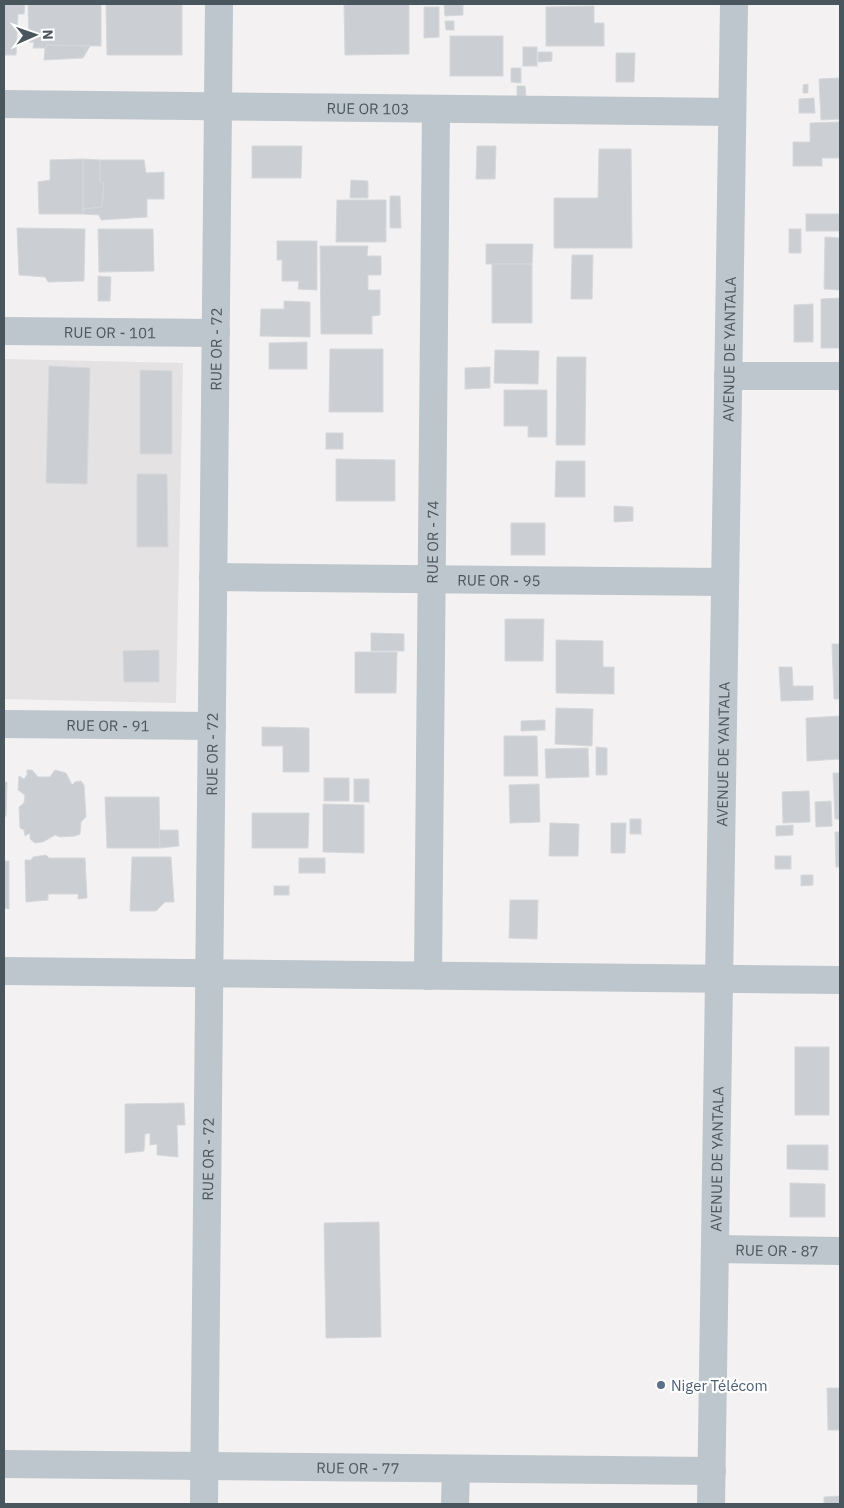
<svg xmlns="http://www.w3.org/2000/svg" width="844" height="1508" font-family="'IBM Plex Sans',sans-serif">
	<style>
		.education { fill: #e4e2e2 }
		.building { fill: #cbced3; stroke: #d5d8db }
		.lines { fill: none; stroke-linecap: round; stroke-linejoin: round }
		.minor { stroke: #bdc6cc; stroke-width: 28 }
		.service-dot { fill: #5c6f8a; stroke: #fff; stroke-width: 2 }
		.labels { text-anchor: middle; dominant-baseline: central; stroke-width: 4.5; stroke-linejoin: round; paint-order: stroke }
		.street-label { font-size: 15px; fill: #4a565d; stroke: #fff }
		.service-label { font-size: 15px; fill: #4e5e75; stroke: #fff; text-anchor: start }
	</style>
	<rect width="100%" height="100%" fill="#f3f1f1"/>
	<polygon class="education" points="4,359 183,363 176,703 4,699"/>
	<g class="building">
		<polygon points="4,4 25,4 24,14 18,14 16,55 4,55"/>
		<polygon points="28,4 101,4 101,46 47,45 45,48 33,48 34,42 29,42"/>
		<polygon points="106,4 182,4 182,55 107,55"/>
		<polygon points="344,4 409,4 409,54 345,55"/>
		<polygon points="444,4 463,4 463,15 445,16"/>
		<polygon points="594,6 594,23 604,23 604,46 546,46 546,7"/>
		<polygon points="424,7 439,7 439,37 424,38"/>
		<polygon points="445,21 454,21 454,30 446,30"/>
		<rect x="450" y="36" width="53" height="40"/>
		<polygon points="47,45 90,46 83,58 44,60 45,48"/>
		<rect x="523" y="47" width="14" height="19"/>
		<polygon points="538,52 552,52 552,61 538,62"/>
		<polygon points="616,53 635,53 634,82 616,82"/>
		<polygon points="511,68 521,68 521,83 511,82"/>
		<polygon points="840,78 840,119 821,120 819,79"/>
		<polygon points="808,84 808,93 803,93 803,85"/>
		<polygon points="517,86 525,86 526,96 517,96"/>
		<polygon points="814,98 815,113 799,113 799,99"/>
		<polygon points="840,122 840,158 822,158 822,166 793,166 793,142 810,142 810,123"/>
		<polygon points="252,146 302,146 301,178 252,178"/>
		<polygon points="477,146 496,146 495,179 476,179"/>
		<polygon points="599,149 631,149 632,248 554,248 554,198 598,198"/>
		<polygon points="83,159 83,214 39,214 38,182 50,180 50,160"/>
		<polygon points="83,159 100,160 100,182 104,183 102,207 83,209"/>
		<polygon points="100,160 144,160 146,173 164,172 164,199 147,199 147,217 101,220 99,215 83,214 83,209 102,207 104,183 100,182"/>
		<polygon points="351,180 368,181 368,198 350,198"/>
		<polygon points="390,196 400,196 401,228 390,228"/>
		<polygon points="337,200 386,200 386,242 336,242"/>
		<rect x="806" y="214" width="34" height="17"/>
		<polygon points="17,228 85,229 84,281 48,282 45,277 19,275"/>
		<polygon points="98,229 153,229 154,271 99,272"/>
		<rect x="789" y="229" width="12" height="24"/>
		<polygon points="825,237 840,238 840,290 824,289"/>
		<polygon points="277,241 317,241 317,290 298,289 299,281 282,281 282,260 277,260"/>
		<polygon points="486,244 533,244 532,264 486,264"/>
		<polygon points="320,246 368,246 367,256 381,256 381,275 368,275 368,290 380,290 380,315 372,316 372,334 321,334"/>
		<polygon points="572,255 593,255 592,299 571,299"/>
		<rect x="492" y="264" width="40" height="59"/>
		<polygon points="98,276 111,277 110,301 98,301"/>
		<polygon points="840,298 840,348 821,348 821,299"/>
		<polygon points="284,301 310,302 310,337 260,336 261,309 284,309"/>
		<polygon points="813,304 813,342 794,342 794,305"/>
		<polygon points="307,342 307,369 269,369 269,343"/>
		<polygon points="330,349 383,349 383,412 329,412"/>
		<polygon points="495,350 539,351 538,384 494,383"/>
		<polygon points="557,357 586,357 585,445 556,445"/>
		<polygon points="49,366 90,368 87,484 46,483"/>
		<polygon points="490,367 490,388 465,389 465,368"/>
		<polygon points="140,370 172,371 172,454 140,454"/>
		<polygon points="504,390 547,390 547,437 528,437 528,426 504,426"/>
		<rect x="326" y="433" width="17" height="16"/>
		<polygon points="336,459 395,460 395,501 336,501"/>
		<polygon points="556,461 585,461 585,497 555,497"/>
		<polygon points="137,474 167,474 168,547 137,547"/>
		<polygon points="614,506 633,507 633,521 614,522"/>
		<rect x="511" y="523" width="34" height="32"/>
		<polygon points="505,619 544,619 543,661 505,661"/>
		<polygon points="371,633 404,634 404,651 371,651"/>
		<polygon points="556,640 603,641 603,667 614,667 614,694 556,693"/>
		<polygon points="832,644 840,644 840,699 834,699"/>
		<polygon points="159,650 159,682 124,682 123,651"/>
		<polygon points="355,652 397,652 396,693 355,693"/>
		<polygon points="779,667 792,667 793,686 813,686 813,700 781,701"/>
		<polygon points="556,708 593,709 592,746 555,744"/>
		<polygon points="840,716 840,759 807,761 806,718"/>
		<polygon points="545,720 545,730 521,731 521,721"/>
		<polygon points="262,727 309,728 309,772 283,772 283,746 262,746"/>
		<polygon points="504,736 537,736 538,776 504,776"/>
		<polygon points="596,747 607,748 607,775 596,775"/>
		<polygon points="588,748 589,777 546,778 545,749"/>
		<polygon points="27,770 32,770 38,777 50,777 55,770 66,773 72,785 75,782 81,781 84,785 86,817 81,822 80,834 75,836 60,837 55,835 43,842 35,843 30,839 30,833 25,836 24,830 20,828 19,807 24,803 25,795 18,790 19,776 24,779 27,775"/>
		<polygon points="833,773 840,773 840,819 835,819"/>
		<rect x="324" y="778" width="25" height="23"/>
		<rect x="354" y="779" width="15" height="23"/>
		<polygon points="4,782 7,782 6,816 4,817"/>
		<polygon points="539,784 540,822 510,823 509,785"/>
		<polygon points="809,791 810,822 783,823 782,792"/>
		<polygon points="105,797 159,797 160,848 107,848"/>
		<polygon points="831,801 832,826 816,827 815,802"/>
		<polygon points="323,804 364,805 364,853 323,852"/>
		<polygon points="252,813 309,813 308,848 252,848"/>
		<rect x="630" y="819" width="11" height="15"/>
		<polygon points="550,823 579,824 578,856 549,856"/>
		<polygon points="611,823 626,823 625,853 611,853"/>
		<polygon points="793,825 793,835 776,836 776,826"/>
		<polygon points="159,830 178,830 179,846 160,848"/>
		<polygon points="835,832 840,832 840,867 836,867"/>
		<polygon points="46,855 49,858 85,858 87,898 78,899 78,894 48,894 48,900 26,902 25,860 31,860 33,857"/>
		<rect x="775" y="856" width="16" height="13"/>
		<polygon points="132,857 171,857 174,902 165,902 156,911 130,911"/>
		<rect x="299" y="858" width="26" height="15"/>
		<polygon points="4,861 9,861 9,909 4,908"/>
		<polygon points="801,875 813,875 813,885 801,886"/>
		<rect x="274" y="886" width="15" height="9"/>
		<polygon points="510,900 538,900 537,939 509,938"/>
		<rect x="795" y="1047" width="34" height="68"/>
		<polygon points="184,1103 185,1125 177,1125 178,1157 157,1155 157,1144 150,1145 150,1133 145,1134 144,1151 125,1153 125,1104"/>
		<polygon points="787,1145 828,1145 828,1170 787,1169"/>
		<polygon points="790,1183 825,1184 825,1217 790,1217"/>
		<polygon points="379,1222 381,1337 326,1338 324,1223"/>
		<polygon points="827,1388 840,1388 840,1430 828,1430"/>
		<polygon points="840,1496 840,1504 824,1504 824,1497"/>
	</g>
	<g class="lines">
		<g class="minor">
			<path id="s1" d="M4,104L732,112"/>
			<path id="s2" d="M4,331L216,333"/>
			<polyline points="728,376 840,376"/>
			<path id="s3" d="M213,577L725,582"/>
			<path id="s4" d="M4,724L212,726"/>
			<polyline points="4,971 840,980"/>
			<path id="s5" d="M428,976L436,109"/>
			<path id="s6" d="M715,1249L840,1251"/>
			<path id="s7" d="M4,1464L712,1471"/>
			<path id="s8" d="M204,1504L219,4"/>
			<polyline points="455,1504 456,1469"/>
			<path id="s9" d="M711,1504L734,4"/>
		</g>
	</g>
	<circle class="service-dot" cx="661" cy="1385" r="5"/>
	<g class="labels">
		<g class="street-label">
			<text stroke="none"><textPath href="#s1" startOffset="364">RUE OR 103</textPath></text>
			<text stroke="none"><textPath href="#s2" startOffset="106">RUE OR - 101</textPath></text>
			<text stroke="none"><textPath href="#s8" startOffset="1155">RUE OR - 72</textPath></text>
			<text stroke="none"><textPath href="#s9" startOffset="1155">AVENUE DE YANTALA</textPath></text>
			<text stroke="none"><textPath href="#s5" startOffset="434">RUE OR - 74</textPath></text>
			<text stroke="none"><textPath href="#s3" startOffset="286">RUE OR - 95</textPath></text>
			<text stroke="none"><textPath href="#s4" startOffset="104">RUE OR - 91</textPath></text>
			<text stroke="none"><textPath href="#s8" startOffset="750">RUE OR - 72</textPath></text>
			<text stroke="none"><textPath href="#s9" startOffset="750">AVENUE DE YANTALA</textPath></text>
			<text stroke="none"><textPath href="#s8" startOffset="345">RUE OR - 72</textPath></text>
			<text stroke="none"><textPath href="#s9" startOffset="345">AVENUE DE YANTALA</textPath></text>
			<text stroke="none"><textPath href="#s6" startOffset="62">RUE OR - 87</textPath></text>
			<text stroke="none"><textPath href="#s7" startOffset="354">RUE OR - 77</textPath></text>
		</g>
		<g class="service-label">
			<text x="671" y="1385">Niger Télécom</text>
		</g>
	</g>
	<rect width="844" height="1508" fill="none" stroke="#4a565d" stroke-width="10"/>
	<g transform="translate(35 35) rotate(88)" stroke="#ffffff" stroke-width="4" paint-order="stroke">
	<path d="M0-4L9 19L0 12L-9 19Z" fill="#4a565d"/>
	<text y="-8" font-size="14" font-weight="bold" text-anchor="middle" fill="#4a565d">N</text>
	</g>
</svg>
